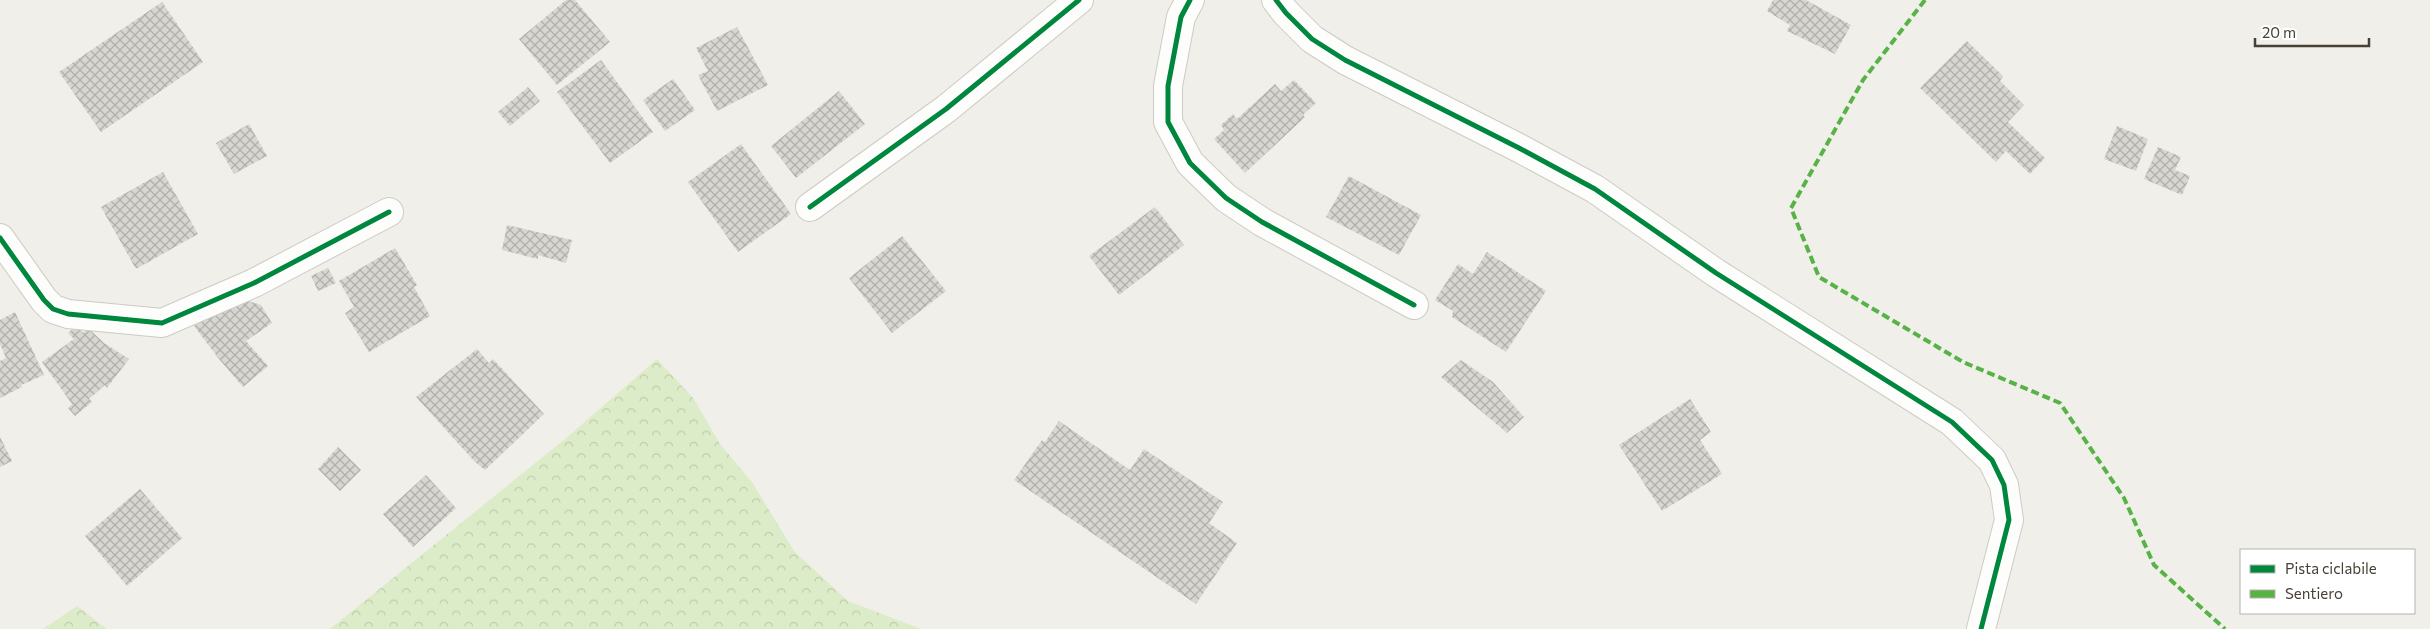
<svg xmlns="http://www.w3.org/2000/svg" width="2430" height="629" font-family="Commissioner,sans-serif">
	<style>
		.forest { fill: url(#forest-crowns) }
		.building { fill: url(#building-cross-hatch) }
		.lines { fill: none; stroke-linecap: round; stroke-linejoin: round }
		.street-casing { stroke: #cdcbc6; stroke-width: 30 }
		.street { stroke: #fdfdfc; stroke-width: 28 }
		.quiet { stroke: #57b346; stroke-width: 4; stroke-dasharray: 8 4; stroke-linecap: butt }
		.cycleway-casing { stroke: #fff; stroke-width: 8 }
		.cycleway { stroke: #00873e; stroke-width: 5 }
	</style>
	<defs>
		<pattern id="forest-crowns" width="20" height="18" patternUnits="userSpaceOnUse" patternTransform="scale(1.25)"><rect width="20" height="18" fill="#ddecc8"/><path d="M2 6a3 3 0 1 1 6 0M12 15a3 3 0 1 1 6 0" fill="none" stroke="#bfccac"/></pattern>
		<pattern id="building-cross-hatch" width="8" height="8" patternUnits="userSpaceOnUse" patternTransform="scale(1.25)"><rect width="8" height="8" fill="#d8d6d1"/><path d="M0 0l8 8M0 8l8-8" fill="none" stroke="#b1afaa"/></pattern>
	</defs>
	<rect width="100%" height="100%" fill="#f0efea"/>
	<g class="forest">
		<polygon points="657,359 694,399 720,444 752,482 794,551 848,601 921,629 330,629 565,439"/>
		<polygon points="77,606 107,629 43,629"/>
	</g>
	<g class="building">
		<polygon points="566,0 575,0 610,42 557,85 519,39"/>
		<polygon points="1773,0 1806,0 1851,25 1835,54 1787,31 1790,25 1767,11"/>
		<polygon points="162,2 203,62 101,132 59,72"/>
		<polygon points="737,27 768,85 717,111 698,75 708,71 696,48"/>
		<polygon points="1967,41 2003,76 2000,81 2024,105 2008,122 2045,158 2030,174 2006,151 1996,162 1920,88"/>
		<polygon points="601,60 653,132 610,163 557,92"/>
		<polygon points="673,79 695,110 665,131 643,100"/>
		<polygon points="1294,80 1316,103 1303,115 1305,117 1245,173 1214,139 1224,130 1221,125 1233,114 1237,119 1275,84 1281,91"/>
		<polygon points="528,87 540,101 510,126 498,112"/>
		<polygon points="839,91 865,124 796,178 771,146"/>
		<polygon points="249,124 267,156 234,174 216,143"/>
		<polygon points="2117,126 2148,139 2136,171 2104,159"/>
		<polygon points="741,144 791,214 738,252 688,182"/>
		<polygon points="2158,147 2181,157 2175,170 2190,176 2182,195 2144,179"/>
		<polygon points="163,172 198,234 136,269 101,207"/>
		<polygon points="1349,176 1421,215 1399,255 1326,217"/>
		<polygon points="1155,207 1184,245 1119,295 1089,256"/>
		<polygon points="507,225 572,240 566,263 538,255 538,259 502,250"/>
		<polygon points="902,236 946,291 892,333 849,278"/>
		<polygon points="395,248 417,285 414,287 430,316 369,352 345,313 354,307 339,281"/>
		<polygon points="1487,252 1546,291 1506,352 1452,317 1453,311 1435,300 1458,264 1473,274"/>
		<polygon points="328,268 336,283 318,291 311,276"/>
		<polygon points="239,298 261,305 272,323 246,341 268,366 243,387 219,359 194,326"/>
		<polygon points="15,312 44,375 21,385 22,387 0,398 0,361 6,358 0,344 0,320"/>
		<polygon points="76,326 83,333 88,328 104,343 129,359 107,388 105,385 89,399 92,402 75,416 68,408 72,404 42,362 74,339 68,333"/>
		<polygon points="477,349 489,363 493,359 544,414 485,470 475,462 416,397"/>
		<polygon points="1461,360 1493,382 1524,417 1507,433 1441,377"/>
		<polygon points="1690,399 1711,432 1700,440 1722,474 1662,511 1619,445"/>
		<polygon points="1059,421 1130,470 1144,449 1223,502 1209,523 1237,543 1196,604 1014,480 1042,440 1045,442"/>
		<polygon points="0,437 12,461 0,467"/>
		<polygon points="338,447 361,470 340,491 318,469"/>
		<polygon points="426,475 456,508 413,547 383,514"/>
		<polygon points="140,489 182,538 127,586 85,536"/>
	</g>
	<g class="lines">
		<defs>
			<g id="street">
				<polyline points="1190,0 1181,17 1168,86 1168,122 1190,163 1226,198 1262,222 1414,305"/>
				<polyline points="1276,0 1286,13 1312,39 1345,60 1519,148 1595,189 1716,273 1952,422 1992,460 2004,485 2009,520 1981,629"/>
				<polyline points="810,207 946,109 1079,0"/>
				<polyline points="0,238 44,300 53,309 68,314 162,323 254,283 389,212"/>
			</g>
		</defs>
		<use href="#street" class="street-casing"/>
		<use href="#street" class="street"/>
		<polyline class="quiet" points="1925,0 1863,80 1791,208 1819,277 1963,362 2060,403 2124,498 2154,565 2225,629"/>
		<defs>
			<g id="cycleway">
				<polyline points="1190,0 1181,17 1168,86 1168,122 1190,163 1226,198 1262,222 1414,305"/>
				<polyline points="1276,0 1286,13 1312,39 1345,60 1519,148 1595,189 1716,273 1952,422 1992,460 2004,485 2009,520 1981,629"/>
				<polyline points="810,207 946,109 1079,0"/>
				<polyline points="0,238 44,300 53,309 68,314 162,323 254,283 389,212"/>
			</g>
		</defs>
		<use href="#cycleway" class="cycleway-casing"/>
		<use href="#cycleway" class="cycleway"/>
	</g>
	<rect x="2240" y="549" width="175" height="65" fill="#ffffff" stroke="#b5b3ae"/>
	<rect x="2250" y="565" width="25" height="8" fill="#00873e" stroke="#b5b3ae"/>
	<text x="2285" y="574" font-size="15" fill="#474135">Pista ciclabile</text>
	<rect x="2250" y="590" width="25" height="8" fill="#57b346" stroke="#b5b3ae"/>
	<text x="2285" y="599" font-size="15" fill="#474135">Sentiero</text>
	<path d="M2255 38v8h114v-8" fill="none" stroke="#474135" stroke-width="2.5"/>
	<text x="2262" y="38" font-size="15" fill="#474135" stroke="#ffffff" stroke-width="4" paint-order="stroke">20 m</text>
</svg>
